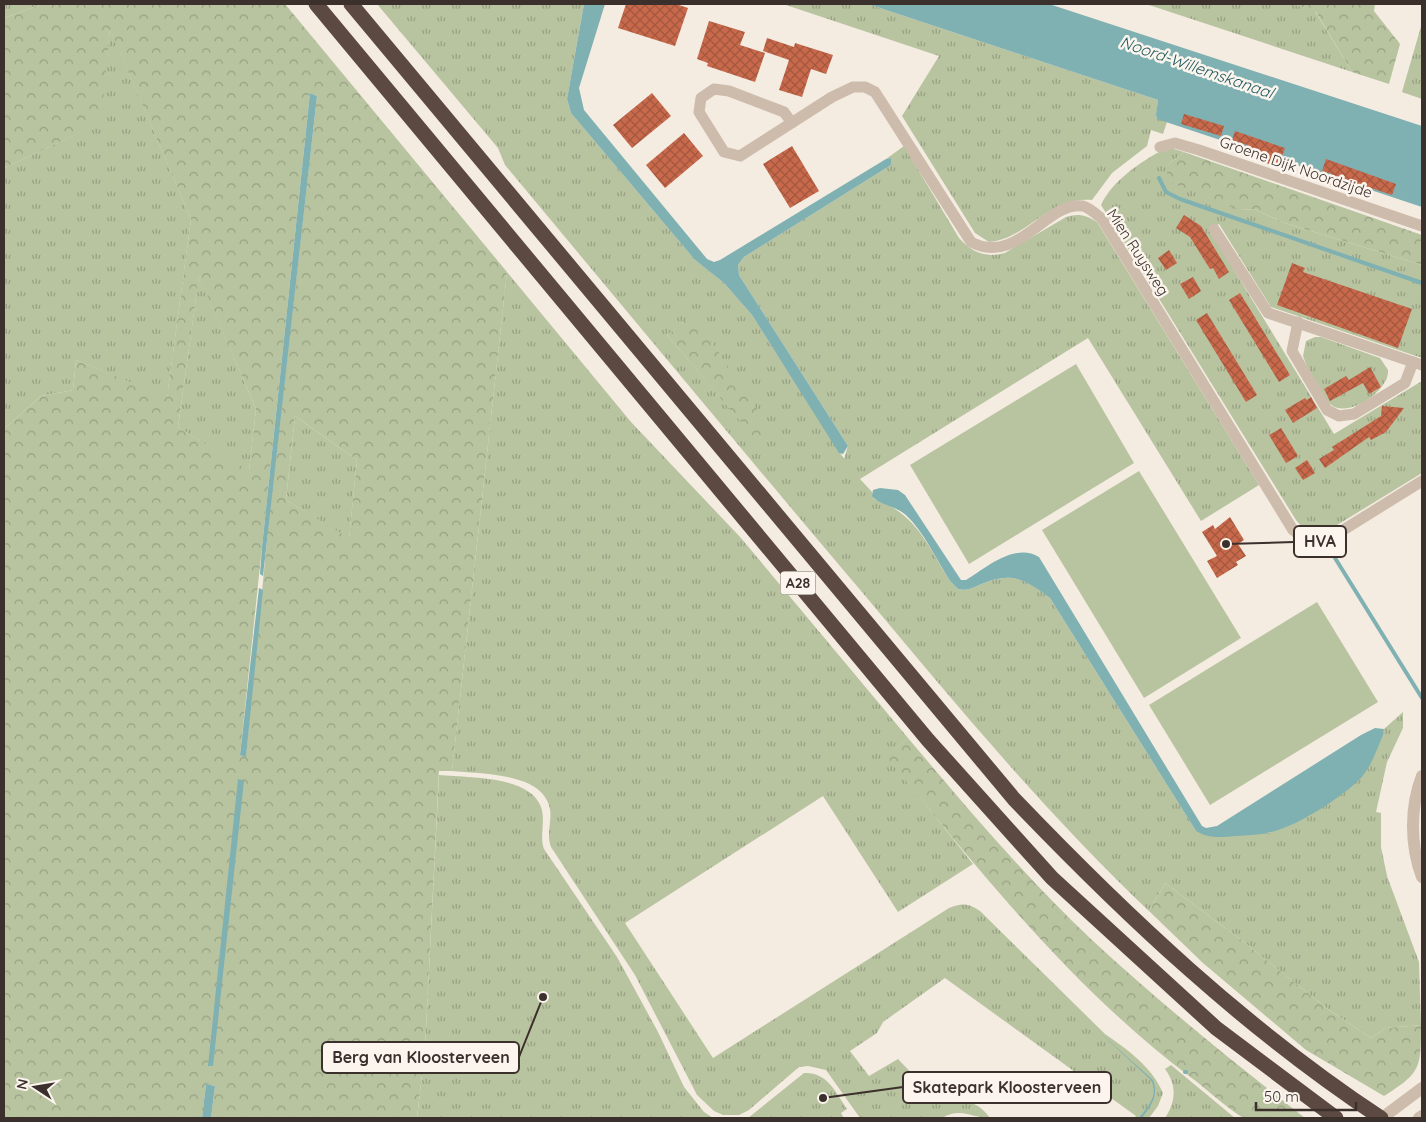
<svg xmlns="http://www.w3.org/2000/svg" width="1426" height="1122" font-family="Quicksand,sans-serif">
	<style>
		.grass { fill: url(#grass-tufts); fill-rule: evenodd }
		.forest { fill: url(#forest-crowns); fill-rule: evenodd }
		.pitch { fill: #b8c4a0 }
		.water { fill: #7fb0b2 }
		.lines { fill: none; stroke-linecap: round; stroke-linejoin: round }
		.stream { stroke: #7fb0b2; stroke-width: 4 }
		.building { fill: url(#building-cross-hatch) }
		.minor { stroke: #cdbbac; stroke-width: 11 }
		.tertiary { stroke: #cdbbac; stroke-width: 12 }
		.motorway { stroke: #5c4a42; stroke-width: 15 }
		.labels { text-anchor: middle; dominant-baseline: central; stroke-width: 5; stroke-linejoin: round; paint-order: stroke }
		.shield { fill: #fbf5ee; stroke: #756b66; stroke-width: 1 }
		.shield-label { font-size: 14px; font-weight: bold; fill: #3b302b }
		.street-label { font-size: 15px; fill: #3b302b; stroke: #fbf5ee }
		.water-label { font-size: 16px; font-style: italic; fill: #1f5a5e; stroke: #fbf5ee }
		.leader { fill: none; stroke: #3b302b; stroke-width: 2 }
		.callout-dot { fill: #3b302b; stroke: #fbf5ee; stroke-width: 2 }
		.callout { fill: #fbf5ee; stroke: #3b302b; stroke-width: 2 }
		.callout-label { font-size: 16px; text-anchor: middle; font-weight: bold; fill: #3b302b }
	</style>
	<defs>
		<pattern id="grass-tufts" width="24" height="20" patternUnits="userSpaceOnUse" patternTransform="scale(1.25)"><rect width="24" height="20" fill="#b8c4a0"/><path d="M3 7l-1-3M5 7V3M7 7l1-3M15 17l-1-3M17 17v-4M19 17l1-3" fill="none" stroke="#97a083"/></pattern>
		<pattern id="forest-crowns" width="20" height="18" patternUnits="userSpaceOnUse" patternTransform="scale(1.25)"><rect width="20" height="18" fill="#b8c4a0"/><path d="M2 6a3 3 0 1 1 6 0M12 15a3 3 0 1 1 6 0" fill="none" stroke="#97a083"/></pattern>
		<pattern id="building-cross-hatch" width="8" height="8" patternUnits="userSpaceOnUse" patternTransform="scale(1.25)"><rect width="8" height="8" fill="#c8694b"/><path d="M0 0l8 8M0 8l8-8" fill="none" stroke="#a4573f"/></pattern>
	</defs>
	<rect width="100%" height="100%" fill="#f4ebe1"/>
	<g class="grass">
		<polygon points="4,4 42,4 4,18"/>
		<path d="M377,4H584L567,99L571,113L695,260L724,283L752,315L844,459L848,446L739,275L738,265L744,257L891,165V158L886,159L904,146L959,238C973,253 985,258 1005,253L1066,217C1078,213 1086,215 1097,222L1259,485L1201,521L1088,338L860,479L872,492L874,499C916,513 928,546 950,581L958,589C965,591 970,589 977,586C1011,571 1022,577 1050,598L1196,831L1269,833L1291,824L1311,814L1383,735L1384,729L1403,712V728L1387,762L1376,812L1381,813V847L1387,876L1419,962L1421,1025L1386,1028L1371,1038L1329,1010L1240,939L1165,883L1149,911C1047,814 957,706 867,598C745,454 625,309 505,165L498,148ZM693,315L761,445L667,335Z"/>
		<path d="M783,4H868L1158,100L1156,117L1167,122L1163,134L1151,130L1147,146L1112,173L1092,200C1048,196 1028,239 989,242L975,233L902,116L939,56Z"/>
		<polygon points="1146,4 1293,4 1315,11 1352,72"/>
		<polygon points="1422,23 1422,99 1402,92"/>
		<polygon points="110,28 191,219 167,398 76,360 73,390 41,396 4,429 4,168 100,123"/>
		<path d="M1165,149H1174L1184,152L1168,165L1241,210L1254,209L1285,223L1422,265V358L1271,307L1219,224L1209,229L1334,434L1422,381V473L1329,530C1314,535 1306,532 1296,520L1101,205C1112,181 1141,161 1165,149Z"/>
		<path d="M507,272L631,422L741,538L908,738L887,756L973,864L898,912L823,796L625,923L713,1058L949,908C962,903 968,903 980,911L1105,1034C1128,1050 1152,1067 1163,1093L1158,1106L1149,1118H1134L1136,1116L945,978L883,1022L877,1033L850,1051L869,1076L898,1059L939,1102C959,1098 978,1100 990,1118C970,1118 962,1107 942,1118H860L826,1070L808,1066L799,1067L749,1110L739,1115H723L714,1111L697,1095L635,975L551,847C546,834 552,822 550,809C543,772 480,774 452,771Z"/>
		<polygon points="199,276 256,409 249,472 178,427"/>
		<path d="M1315,337H1321L1380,358L1388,370C1390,390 1348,420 1330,404C1324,398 1306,366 1303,356L1306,341Z"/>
		<polygon points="295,416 357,460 349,539 286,500"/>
		<path d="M439,775C467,778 530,775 541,807C546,821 539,836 544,849L617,957L658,1032L684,1087L704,1112L713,1118H417L425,1048Z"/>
		<path d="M1171,1065L1235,1118H1165C1176,1102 1177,1085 1165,1069Z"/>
		<path d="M804,1073C827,1072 835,1091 847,1109L841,1113L844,1118H748Z"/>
	</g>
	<g class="forest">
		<path d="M42,4H285L507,272L452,771H439L425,1048L417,1118H211L215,1086L206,1084L202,1118H4V429L41,396L73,390L76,360L167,397L191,219L110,29L101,123L4,168V18ZM310,93L317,96L270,509L246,756L240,755ZM199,277L256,409L249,471L178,427ZM295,416L357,460L349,538L286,500Z"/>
		<polygon points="1293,4 1375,4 1374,11 1400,44 1389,84 1352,72 1316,12"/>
		<polygon points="1184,152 1422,235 1422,265 1285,223 1254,209 1241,210 1229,206 1172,183 1167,174 1168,165"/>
		<polygon points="693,314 761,416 761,446 667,335"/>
		<path d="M908,738C967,808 1026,878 1092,940C1160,1003 1232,1061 1305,1118C1293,1118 1253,1121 1244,1118C1233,1113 1205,1088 1193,1079C1074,990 979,871 886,756Z"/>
		<path d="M1165,883L1240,939L1329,1010L1371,1038L1386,1028L1421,1025C1421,1068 1421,1073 1384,1096L1306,1050L1203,963L1149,911Z"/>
	</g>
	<g class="pitch">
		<polygon points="1076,364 1134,463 969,564 910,465"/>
		<polygon points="1139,471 1241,638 1144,698 1042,530"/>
		<polygon points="1317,602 1378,702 1210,805 1149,705"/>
	</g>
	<g class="water">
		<polygon points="584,4 605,4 579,88 584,110 707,259 714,262 720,260 886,159 891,158 891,165 744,257 738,265 739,275 848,446 843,454 839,453 752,315 724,283 695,260 571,113 567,99"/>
		<polygon points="868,4 1049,4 1422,126 1422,207 1157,119 1156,115 1158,100"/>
		<polygon points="310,93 317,96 263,576 260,574 262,547"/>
		<path d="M880,488L898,490L905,495L961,580H966C986,568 1015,542 1039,557L1202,826L1206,828L1217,826L1361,735L1375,728L1384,729L1383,735C1376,751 1371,769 1357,782C1337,800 1295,828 1267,833C1257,835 1247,835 1237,836C1221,837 1209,839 1196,831L1050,598C1022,577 1010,571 977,586C970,589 965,591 958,589L950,581C936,559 924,532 906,515C896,506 879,505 872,496L873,490Z"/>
		<polygon points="259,588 263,590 246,757 240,755"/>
		<polygon points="238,779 244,781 213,1066 208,1066"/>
		<path d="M1099,1032L1153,1080C1159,1096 1151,1106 1142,1118H1139C1148,1106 1159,1096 1151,1080Z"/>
		<polygon points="206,1084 215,1086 211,1118 202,1118"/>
	</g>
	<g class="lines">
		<g class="stream">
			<polyline points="1159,178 1166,192 1180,199 1422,283"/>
			<polyline points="1335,558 1422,698"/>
			<polyline points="1185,1072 1186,1072"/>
		</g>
	</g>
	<g class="building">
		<polygon points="626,4 676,4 688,8 675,46 618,28"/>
		<polygon points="709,21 745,32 740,45 765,53 755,82 707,66 708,63 697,59"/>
		<polygon points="767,38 794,47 795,43 833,55 826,74 811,69 802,97 779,90 789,60 763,51"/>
		<polygon points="652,93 671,116 632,148 613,125"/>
		<polygon points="1184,114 1224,126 1221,136 1181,124"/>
		<polygon points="1235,131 1285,148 1278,167 1244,155 1247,145 1232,140"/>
		<polygon points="684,133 703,156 665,188 646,165"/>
		<polygon points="792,146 819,191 790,208 763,164"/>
		<polygon points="1326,159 1396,184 1392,195 1371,188 1368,197 1328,184 1332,174 1322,171"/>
		<polygon points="1184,215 1201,226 1229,272 1219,279 1213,268 1210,269 1190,237 1176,228"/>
		<polygon points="1169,250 1177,263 1166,270 1158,258"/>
		<polygon points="1292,263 1305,268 1303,272 1412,309 1398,348 1277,305"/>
		<polygon points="1193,277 1201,291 1189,299 1180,284"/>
		<polygon points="1240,293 1290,375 1279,382 1229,300"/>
		<polygon points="1207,313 1257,395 1246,402 1196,320"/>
		<polygon points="1370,367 1381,387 1369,394 1363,383 1330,401 1324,389 1346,376 1349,380"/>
		<polygon points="1305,398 1307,400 1311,397 1317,408 1293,423 1285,410"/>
		<polygon points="1382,406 1404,408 1386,432 1371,440 1369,437 1325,468 1319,459 1334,450 1332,447 1381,416"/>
		<polygon points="1281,428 1298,456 1286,463 1269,435"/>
		<polygon points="1307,460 1315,473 1303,480 1295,468"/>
		<polygon points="1230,517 1244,540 1238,544 1246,556 1236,562 1238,565 1217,578 1207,561 1217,556 1202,532 1213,525 1215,529"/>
	</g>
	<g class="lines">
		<g class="minor">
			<path d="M792,123L784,112L729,91L714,89L701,98L699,112L724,152L740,156L832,97L853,87H865L875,92L971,242C1018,267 1047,200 1083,206C1090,208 1096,214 1102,219L1293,530C1305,541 1317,542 1332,537L1422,481"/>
			<polyline points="1160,147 1175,143 1199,150 1422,226"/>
			<polyline points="1214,229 1268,313 1422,365"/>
			<polyline points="1298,322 1292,351 1327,410 1339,416 1354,414 1405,383 1413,362"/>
		</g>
		<g class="tertiary">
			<path d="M1422,776C1410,807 1410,845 1422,877"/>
			<polyline points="1382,1118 1422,1088"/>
			<polyline points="1419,1118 1422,1116"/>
		</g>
		<g class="motorway">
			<polyline points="316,4 928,740 1052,878 1216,1028 1336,1118"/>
			<path d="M351,4L1014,799C1126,916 1246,1029 1381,1118"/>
		</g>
	</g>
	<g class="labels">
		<rect class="shield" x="780.5" y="571.5" width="35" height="23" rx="4"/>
		<g class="shield-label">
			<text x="798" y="583">A28</text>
		</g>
		<g class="street-label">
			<text transform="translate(1296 167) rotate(19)">Groene Dijk Noordzijde</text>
			<text transform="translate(1138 252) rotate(57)">Mien Ruysweg</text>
		</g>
		<g class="water-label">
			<text transform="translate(1197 67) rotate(19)">Noord-Willemskanaal</text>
		</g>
	</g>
	<path class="leader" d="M1226 544L1294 542M543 997L519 1057M823 1098L903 1087"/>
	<g class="callout-dot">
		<circle cx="1226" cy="544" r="5"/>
		<circle cx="543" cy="997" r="5"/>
		<circle cx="823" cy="1098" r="5"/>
	</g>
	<g class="callout">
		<rect x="1294" y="526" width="52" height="31" rx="5"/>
		<rect x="322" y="1042" width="197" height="31" rx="5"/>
		<rect x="903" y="1072" width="208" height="31" rx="5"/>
	</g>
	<g class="callout-label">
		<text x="1320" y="547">HVA</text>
		<text x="421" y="1063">Berg van Kloosterveen</text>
		<text x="1007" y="1093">Skatepark Kloosterveen</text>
	</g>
	<rect width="1426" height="1122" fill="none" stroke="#3b302b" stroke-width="10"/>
	<g transform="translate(35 1087) rotate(282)" stroke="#fbf5ee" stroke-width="4" paint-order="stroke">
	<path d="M0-4L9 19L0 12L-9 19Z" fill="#3b302b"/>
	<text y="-8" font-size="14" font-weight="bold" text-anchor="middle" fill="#3b302b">N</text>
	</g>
	<path d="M1256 1102v8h100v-8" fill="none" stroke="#3b302b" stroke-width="2.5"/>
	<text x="1264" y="1102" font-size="15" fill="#3b302b" stroke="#fbf5ee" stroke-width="4" paint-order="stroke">50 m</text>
</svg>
